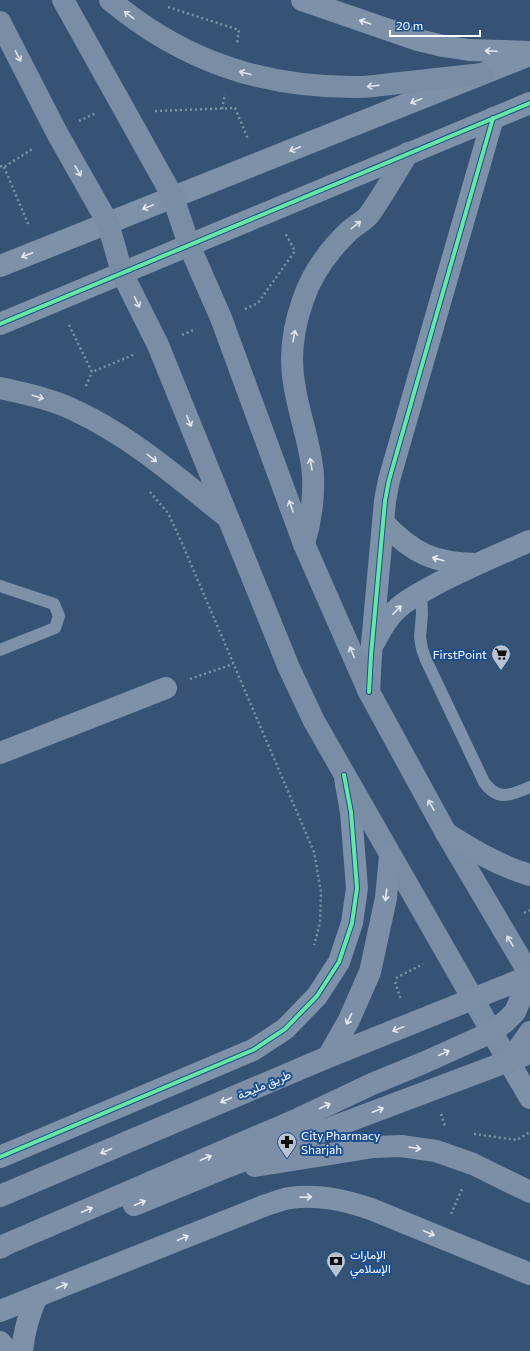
<svg xmlns="http://www.w3.org/2000/svg" width="530" height="1351" font-family="Commissioner,Vazirmatn,sans-serif">
	<style>
		.lines { fill: none; stroke-linecap: round; stroke-linejoin: round }
		.path { stroke: #7d92a8; stroke-width: 2.5; stroke-dasharray: 2 3; stroke-linecap: butt }
		.service { stroke: #7d92a8; stroke-width: 12 }
		.minor { stroke: #7d92a8; stroke-width: 22 }
		.tertiary { stroke: #7d92a8; stroke-width: 22 }
		.secondary { stroke: #798da4; stroke-width: 22 }
		.primary { stroke: #7d8ea7; stroke-width: 22 }
		.cycleway-casing { stroke: #1b4f8f; stroke-width: 6 }
		.cycleway { stroke: #66e7a1; stroke-width: 4 }
		.oneway { stroke: #dee2e8 }
		.oneway2 { stroke: #e5e9ee }
		.oneway3 { stroke: #e5e8ed }
		.labels { text-anchor: middle; dominant-baseline: central; stroke-width: 4; stroke-linejoin: round; paint-order: stroke }
		.poi-label { font-size: 12px; fill: #fff; stroke: #1b4f8f; text-anchor: start }
		.street-label { font-size: 12px; fill: #fff; stroke: #1b4f8f }
	</style>
	<rect width="100%" height="100%" fill="#365274"/>
	<g class="lines">
		<g class="path">
			<polyline points="168,7 239,30 237,43"/>
			<polyline points="222,109 225,94"/>
			<polyline points="155,111 235,108 248,139"/>
			<polyline points="79,121 96,113"/>
			<polyline points="0,166 4,167 34,148"/>
			<polyline points="4,167 29,226"/>
			<polyline points="245,309 258,303 295,251 285,233"/>
			<polyline points="69,325 92,372 133,355"/>
			<polyline points="182,335 196,329"/>
			<polyline points="86,386 92,372"/>
			<polyline points="150,492 168,513 181,541 314,852 321,892 320,923 314,945"/>
			<polyline points="190,679 233,664"/>
			<polyline points="524,913 530,910"/>
			<polyline points="396,978 423,964"/>
			<polyline points="395,982 401,1000"/>
			<polyline points="441,1114 445,1126"/>
			<polyline points="474,1134 517,1140 530,1132"/>
			<polyline points="451,1214 462,1189"/>
		</g>
		<g class="service">
			<polyline points="0,586 54,604 59,616 55,628 0,650"/>
			<path d="M421,592L422,614L420,637L422,649L426,660L484,782C498,802 511,795 530,787"/>
		</g>
		<g class="minor">
			<polyline points="302,0 418,40 443,46 469,50 530,52"/>
			<path d="M384,523C413,554 435,563 476,564"/>
			<path d="M375,641C381,629 388,617 398,608C410,597 426,590 440,582C470,567 499,554 530,541"/>
			<polyline points="369,692 371,655 385,501 389,480 493,118"/>
			<polyline points="0,753 166,688"/>
			<polyline points="0,1342 8,1351"/>
			<path d="M22,1351C24,1331 29,1314 37,1296"/>
		</g>
		<g class="tertiary">
			<polyline points="0,266 530,55"/>
			<polyline points="0,324 530,103"/>
			<polyline points="509,1062 530,1098"/>
			<polyline points="0,1157 253,1050 285,1029 317,996 339,962 352,923 357,888 351,812 345,778"/>
			<path d="M0,1311L266,1205C273,1203 282,1199 290,1198C318,1194 344,1200 371,1209L530,1274"/>
		</g>
		<g class="secondary">
			<polyline points="63,0 173,197 189,245 221,318 304,544 369,692 446,833 530,975"/>
			<path d="M110,0C183,61 263,88 358,87C372,87 386,84 400,83C427,80 455,77 482,74"/>
			<polyline points="0,22 57,133 108,223 122,273 158,345 289,668 314,721 509,1062"/>
			<path d="M0,388C26,394 52,399 76,411C132,437 179,479 227,517"/>
			<path d="M304,544C311,521 314,499 313,475C311,446 300,418 295,389C289,360 293,328 303,300C312,273 330,249 350,230C356,225 364,221 369,215C383,195 395,174 408,153"/>
		</g>
		<g class="primary">
			<path d="M446,833C473,850 499,866 530,875"/>
			<polyline points="328,1057 349,1020 370,972 386,898 390,856"/>
			<polyline points="509,1062 530,1032"/>
			<polyline points="255,1166 374,1147 401,1146 436,1151 473,1164 530,1192"/>
			<polyline points="0,1196 328,1057 530,976"/>
			<polyline points="134,1205 224,1168 530,1053"/>
			<polyline points="0,1248 7,1244 298,1119 372,1084 423,1063 492,1032 506,1021 515,1012 530,977"/>
		</g>
		<defs>
			<g id="cycleway">
				<polyline points="0,324 530,103"/>
				<polyline points="369,692 371,655 385,501 389,480 493,118"/>
				<polyline points="0,1157 253,1050 285,1029 317,996 339,962 352,923 357,888 351,812 344,775"/>
			</g>
		</defs>
		<use href="#cycleway" class="cycleway-casing"/>
		<use href="#cycleway" class="cycleway"/>
	</g>
	<defs><path id="oneway-shaft" d="M-6 0H5M1.5-3L5.5 0L1.5 3" fill="none" stroke-width="1.6" stroke-linecap="round" stroke-linejoin="round"/></defs>
	<g class="oneway">
		<use href="#oneway-shaft" transform="translate(129 15) rotate(-143)"/>
		<use href="#oneway-shaft" transform="translate(18 56) rotate(63)"/>
		<use href="#oneway-shaft" transform="translate(245 73) rotate(-165)"/>
		<use href="#oneway-shaft" transform="translate(373 86) rotate(174)"/>
		<use href="#oneway-shaft" transform="translate(78 171) rotate(61)"/>
		<use href="#oneway-shaft" transform="translate(356 225) rotate(-38)"/>
		<use href="#oneway-shaft" transform="translate(137 302) rotate(64)"/>
		<use href="#oneway-shaft" transform="translate(294 336) rotate(-80)"/>
		<use href="#oneway-shaft" transform="translate(38 397) rotate(17)"/>
		<use href="#oneway-shaft" transform="translate(189 421) rotate(68)"/>
		<use href="#oneway-shaft" transform="translate(152 458) rotate(38)"/>
		<use href="#oneway-shaft" transform="translate(311 464) rotate(-100)"/>
		<use href="#oneway-shaft" transform="translate(291 506) rotate(-110)"/>
		<use href="#oneway-shaft" transform="translate(352 652) rotate(-113)"/>
		<use href="#oneway-shaft" transform="translate(431 805) rotate(-119)"/>
		<use href="#oneway-shaft" transform="translate(510 941) rotate(-121)"/>
	</g>
	<g class="oneway2">
		<use href="#oneway-shaft" transform="translate(365 22) rotate(-161)"/>
		<use href="#oneway-shaft" transform="translate(491 51) rotate(-177)"/>
		<use href="#oneway-shaft" transform="translate(416 101) rotate(158)"/>
		<use href="#oneway-shaft" transform="translate(295 149) rotate(158)"/>
		<use href="#oneway-shaft" transform="translate(148 207) rotate(158)"/>
		<use href="#oneway-shaft" transform="translate(27 255) rotate(158)"/>
		<use href="#oneway-shaft" transform="translate(438 559) rotate(-164)"/>
		<use href="#oneway-shaft" transform="translate(397 610) rotate(-45)"/>
		<use href="#oneway-shaft" transform="translate(306 1197) rotate(-2)"/>
		<use href="#oneway-shaft" transform="translate(429 1233) rotate(23)"/>
		<use href="#oneway-shaft" transform="translate(183 1238) rotate(-22)"/>
		<use href="#oneway-shaft" transform="translate(62 1286) rotate(-22)"/>
	</g>
	<g class="oneway3">
		<use href="#oneway-shaft" transform="translate(386 895) rotate(97)"/>
		<use href="#oneway-shaft" transform="translate(349 1019) rotate(116)"/>
		<use href="#oneway-shaft" transform="translate(398 1029) rotate(158)"/>
		<use href="#oneway-shaft" transform="translate(444 1053) rotate(-25)"/>
		<use href="#oneway-shaft" transform="translate(226 1100) rotate(157)"/>
		<use href="#oneway-shaft" transform="translate(325 1106) rotate(-25)"/>
		<use href="#oneway-shaft" transform="translate(378 1110) rotate(-21)"/>
		<use href="#oneway-shaft" transform="translate(415 1148) rotate(8)"/>
		<use href="#oneway-shaft" transform="translate(106 1151) rotate(157)"/>
		<use href="#oneway-shaft" transform="translate(206 1158) rotate(-23)"/>
		<use href="#oneway-shaft" transform="translate(140 1203) rotate(-23)"/>
		<use href="#oneway-shaft" transform="translate(87 1210) rotate(-23)"/>
	</g>
	<defs>
		<symbol id="supermarket-pin" viewBox="-11 -11 22 30"><path d="M0 17L-7.5 6A9.5 9.5 0 1 1 7.5 6Z" fill="#b9c2ce" stroke="#1b4f8f"/><path d="M-6-5.5h2.5l.6 2H6L4.5 2H-2.5L-4.4-4H-6ZM-1.5 3.2a1.3 1.3 0 1 0 .1 0ZM3 3.2a1.3 1.3 0 1 0 .1 0Z" fill="#111"/></symbol>
		<symbol id="pharmacy-pin" viewBox="-11 -11 22 30"><path d="M0 17L-7.5 6A9.5 9.5 0 1 1 7.5 6Z" fill="#b9c2ce" stroke="#1b4f8f"/><path d="M-2-6h4v4h4v4h-4v4h-4v-4h-4v-4h4Z" fill="#111"/></symbol>
		<symbol id="bank-pin" viewBox="-11 -11 22 30"><path d="M0 17L-7.5 6A9.5 9.5 0 1 1 7.5 6Z" fill="#b9c2ce" stroke="#1b4f8f"/><path d="M-6-4H6V4H-6ZM0-2.3a2.3 2.3 0 1 0 0 4.6a2.3 2.3 0 1 0 0-4.6Z" fill="#111"/></symbol>
	</defs>
	<g fill-rule="evenodd">
		<use href="#supermarket-pin" x="490" y="643" width="22" height="30"/>
		<use href="#pharmacy-pin" x="276" y="1131" width="22" height="30"/>
		<use href="#bank-pin" x="325" y="1250" width="22" height="30"/>
	</g>
	<g class="labels">
		<g class="poi-label">
			<text x="487" y="654" text-anchor="end">FirstPoint</text>
			<text x="301" y="1135">City Pharmacy<tspan x="301" dy="14">Sharjah</tspan></text>
			<text x="350" y="1254">الإمارات<tspan x="350" dy="14">الإسلامي</tspan></text>
		</g>
		<g class="street-label">
			<text transform="translate(264 1084) rotate(-23)">طريق مليحة</text>
		</g>
	</g>
	<path d="M390 30v6h90v-6" fill="none" stroke="#ffffff" stroke-width="2"/>
	<text x="396" y="30" font-size="12" fill="#ffffff" stroke="#1b4f8f" stroke-width="3" paint-order="stroke">20 m</text>
</svg>
